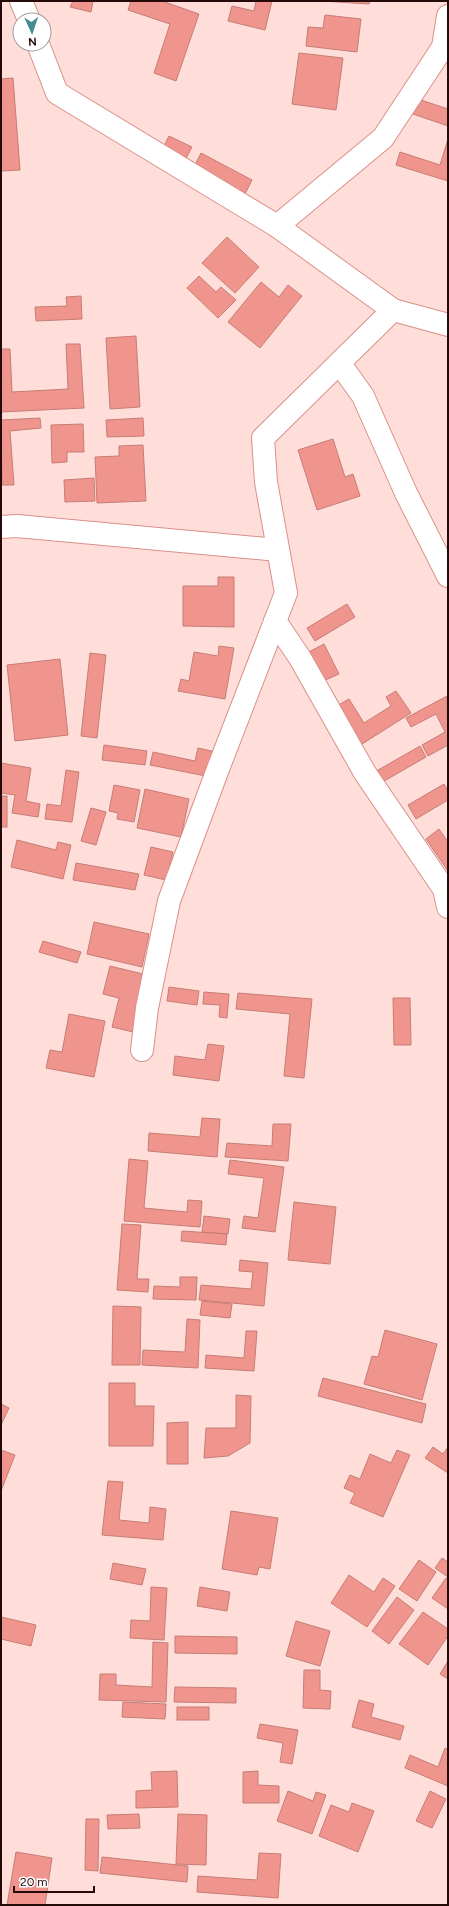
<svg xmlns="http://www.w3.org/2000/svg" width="449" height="1906" font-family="Figtree,sans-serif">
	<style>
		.building { fill: #f0958d; stroke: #c57d76 }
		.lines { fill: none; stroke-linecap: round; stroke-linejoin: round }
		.minor-casing { stroke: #da9089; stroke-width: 24 }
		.minor { stroke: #fff; stroke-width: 22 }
	</style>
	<rect width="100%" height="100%" fill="#ffdeda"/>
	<g class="building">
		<polygon points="73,1 93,1 91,12 70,7"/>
		<polygon points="131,1 162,1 199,14 176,81 154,73 170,24 128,10"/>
		<polygon points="256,1 272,1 265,30 228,21 232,6 254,11"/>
		<polygon points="322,1 370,1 369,4"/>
		<polygon points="325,15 361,19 357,52 306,46 308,27 323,28"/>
		<polygon points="299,53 343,58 336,110 292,104"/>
		<polygon points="13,78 20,170 1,171 1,79"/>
		<polygon points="418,99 448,109 448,126 413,114"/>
		<polygon points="169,136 192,147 185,160 163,148"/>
		<polygon points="448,139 448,181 396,165 400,152 440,165"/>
		<polygon points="201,153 252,180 245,194 194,167"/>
		<polygon points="227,237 259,267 235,293 202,263"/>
		<polygon points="199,276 216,292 221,287 236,300 218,318 187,288"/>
		<polygon points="261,282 279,297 288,285 302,296 260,348 228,322"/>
		<polygon points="81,296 82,319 36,321 35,307 67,306 66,297"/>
		<polygon points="136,336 140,407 110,409 106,338"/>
		<polygon points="66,344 80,344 84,408 1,412 1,349 10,349 12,392 68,389"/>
		<polygon points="40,418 41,428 10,431 14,485 2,485 1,420"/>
		<polygon points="143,418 144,436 107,437 106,420"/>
		<polygon points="83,424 84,452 67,452 67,462 52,463 51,425"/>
		<polygon points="333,439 345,477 353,474 360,496 317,510 298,450"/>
		<polygon points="143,445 146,501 97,503 95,457 119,456 119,446"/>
		<polygon points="94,478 95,501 65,502 64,480"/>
		<polygon points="218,577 234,577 234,627 183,626 183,586 218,586"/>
		<polygon points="347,604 355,617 315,641 307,628"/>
		<polygon points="324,644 339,674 321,682 307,653"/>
		<polygon points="219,646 234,648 225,699 178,691 181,679 189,681 194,652 218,656"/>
		<polygon points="90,653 106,655 97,738 81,736"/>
		<polygon points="60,659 68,735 15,741 7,665"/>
		<polygon points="396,691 411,713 359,746 335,707 349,699 364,723 391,706 386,697"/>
		<polygon points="447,696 448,745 428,756 422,745 445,732 436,714 411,727 406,718"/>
		<polygon points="104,745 147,751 145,765 102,760"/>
		<polygon points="420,746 426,757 379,784 373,773"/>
		<polygon points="198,748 216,752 211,777 150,765 153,752 195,761"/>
		<polygon points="1,763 31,768 26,801 40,804 38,817 12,813 15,795 1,793"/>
		<polygon points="66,770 79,772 72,822 45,819 47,804 61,806"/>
		<polygon points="444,784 448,791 448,800 416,819 408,805"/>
		<polygon points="114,785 140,790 134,822 117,819 118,813 109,811"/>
		<polygon points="145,789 189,799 181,837 137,828"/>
		<rect x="1" y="796" width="6" height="31"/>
		<polygon points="91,808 106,812 96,845 81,841"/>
		<polygon points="439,829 448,842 448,871 426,839"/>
		<polygon points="17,840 56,850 58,842 71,845 63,879 11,867"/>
		<polygon points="151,847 173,852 166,880 144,875"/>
		<polygon points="76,863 139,874 135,890 73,880"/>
		<polygon points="94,922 149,934 142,967 87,954"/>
		<polygon points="43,941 81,952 77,963 39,952"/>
		<polygon points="110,966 147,975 133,1032 112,1027 119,998 103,994"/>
		<polygon points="169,987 199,991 197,1005 167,1001"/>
		<polygon points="204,992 229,994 227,1018 219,1017 220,1005 203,1004"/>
		<polygon points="238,993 312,999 304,1078 284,1076 290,1014 236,1009"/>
		<polygon points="393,998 410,998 411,1045 394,1045"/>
		<polygon points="69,1014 105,1021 94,1077 46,1068 50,1050 62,1052"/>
		<polygon points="208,1044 224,1046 219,1081 173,1075 175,1056 205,1060"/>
		<polygon points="202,1118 220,1119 217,1157 148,1151 149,1133 200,1137"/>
		<polygon points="273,1124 291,1124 288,1161 225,1157 227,1143 272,1146"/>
		<polygon points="129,1159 148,1161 144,1208 187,1212 188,1200 202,1201 200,1227 124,1221"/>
		<polygon points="230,1160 284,1167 275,1232 242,1228 244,1216 258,1218 264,1178 228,1174"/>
		<polygon points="294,1202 336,1207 330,1264 288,1260"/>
		<polygon points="204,1216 230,1219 228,1234 202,1232"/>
		<polygon points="122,1224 141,1225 137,1279 149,1279 148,1292 117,1290"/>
		<polygon points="182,1231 227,1234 226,1245 181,1241"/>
		<polygon points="240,1260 268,1263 264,1306 199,1300 201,1285 251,1289 253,1272 239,1271"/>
		<polygon points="180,1277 197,1277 196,1300 153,1299 154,1286 180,1287"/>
		<polygon points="202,1301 232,1304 230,1318 200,1315"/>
		<polygon points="113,1306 141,1307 140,1365 112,1365"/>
		<polygon points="187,1319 200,1320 198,1368 142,1365 143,1350 185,1352"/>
		<polygon points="385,1330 437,1344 422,1400 364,1384 372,1356 378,1357"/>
		<polygon points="246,1331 257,1331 254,1371 205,1368 206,1355 244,1358"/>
		<polygon points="323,1378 426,1404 422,1423 318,1396"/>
		<polygon points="109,1383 135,1383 135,1406 154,1406 153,1446 109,1446"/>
		<polygon points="236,1395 251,1396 250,1443 228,1456 204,1458 206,1428 236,1428"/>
		<polygon points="1,1404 9,1408 1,1425"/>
		<polygon points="188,1422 188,1464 167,1464 167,1423"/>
		<polygon points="433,1447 443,1454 448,1447 448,1473 425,1458"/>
		<polygon points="1,1450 15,1455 1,1491"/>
		<polygon points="397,1450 410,1455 383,1517 350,1503 355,1493 344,1488 350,1475 360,1479 370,1454 391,1463"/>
		<polygon points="108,1481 123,1482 119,1520 149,1523 150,1507 166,1509 163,1540 102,1535"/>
		<polygon points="231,1511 278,1518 270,1569 259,1567 257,1575 222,1569"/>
		<polygon points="442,1558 448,1562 448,1577 435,1568"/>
		<polygon points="419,1560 436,1572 417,1601 399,1589"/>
		<polygon points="113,1563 146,1569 142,1585 110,1579"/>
		<polygon points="349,1575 374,1592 383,1578 395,1586 367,1627 331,1603"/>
		<polygon points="446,1578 448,1579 448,1609 432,1598"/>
		<polygon points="151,1587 167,1588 164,1640 130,1638 131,1620 150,1621"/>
		<polygon points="200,1587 230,1592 227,1611 197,1606"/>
		<polygon points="397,1597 414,1610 389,1644 372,1631"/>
		<polygon points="423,1612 448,1629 448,1636 428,1665 399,1644"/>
		<polygon points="1,1617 36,1625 31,1646 1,1639"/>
		<polygon points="296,1621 330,1631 320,1666 286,1656"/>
		<polygon points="175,1636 237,1637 237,1654 175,1653"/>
		<polygon points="153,1642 168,1643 166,1702 99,1700 100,1674 116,1674 116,1685 152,1687"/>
		<polygon points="448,1661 448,1679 440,1674"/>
		<polygon points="304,1670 320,1670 320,1690 331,1691 330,1709 303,1708"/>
		<polygon points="175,1687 236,1688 236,1703 174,1702"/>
		<polygon points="359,1700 374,1704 371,1717 404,1726 400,1740 352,1727"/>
		<polygon points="123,1702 166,1704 165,1719 122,1717"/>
		<rect x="177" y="1707" width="32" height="13"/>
		<polygon points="260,1724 298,1730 292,1764 280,1762 283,1743 257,1738"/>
		<polygon points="445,1748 448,1750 448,1786 405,1768 410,1755 438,1767"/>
		<polygon points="177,1771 178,1807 136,1808 136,1791 152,1790 151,1772"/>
		<polygon points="258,1771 258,1785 279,1786 279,1803 243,1803 243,1772"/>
		<polygon points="288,1791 313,1801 316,1792 326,1795 312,1834 277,1821"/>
		<polygon points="430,1791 446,1799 432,1828 416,1821"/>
		<polygon points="352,1803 374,1811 358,1852 319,1836 331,1805 349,1812"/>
		<polygon points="139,1814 140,1828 108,1829 107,1815"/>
		<polygon points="178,1814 207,1815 206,1865 176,1864"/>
		<polygon points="86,1819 99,1819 98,1871 85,1870"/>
		<polygon points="16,1852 52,1858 45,1905 7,1905"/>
		<polygon points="259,1853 281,1854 278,1898 197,1892 198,1876 257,1880"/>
		<polygon points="102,1857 188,1866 187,1882 100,1873"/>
	</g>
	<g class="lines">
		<defs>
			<g id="minor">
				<polyline points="21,1 29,20"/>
				<polyline points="38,44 57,93 277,226 393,310 448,325"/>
				<polyline points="277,226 383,138 443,47 448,16"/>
				<polyline points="340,364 363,396 406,493 448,576"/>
				<polyline points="1,527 17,526 278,550"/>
				<polyline points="275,621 300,658 365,773 444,889 448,907"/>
				<polyline points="142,1050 147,1008 169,901 218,769 286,593 266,482 263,438 393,310"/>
			</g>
		</defs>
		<use href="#minor" class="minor-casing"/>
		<use href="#minor" class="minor"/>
	</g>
	<rect width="449" height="1906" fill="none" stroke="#250a09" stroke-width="4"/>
	<g transform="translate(32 32) rotate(177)"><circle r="19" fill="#ffffff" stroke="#a89d9d"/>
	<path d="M0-3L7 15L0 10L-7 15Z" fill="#458b94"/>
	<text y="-6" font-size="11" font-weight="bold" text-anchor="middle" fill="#250a09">N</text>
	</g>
	<path d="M14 1886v6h80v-6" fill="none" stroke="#250a09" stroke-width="2"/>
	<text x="20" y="1886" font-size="12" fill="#250a09" stroke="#ffffff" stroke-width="3" paint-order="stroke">20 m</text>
</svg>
